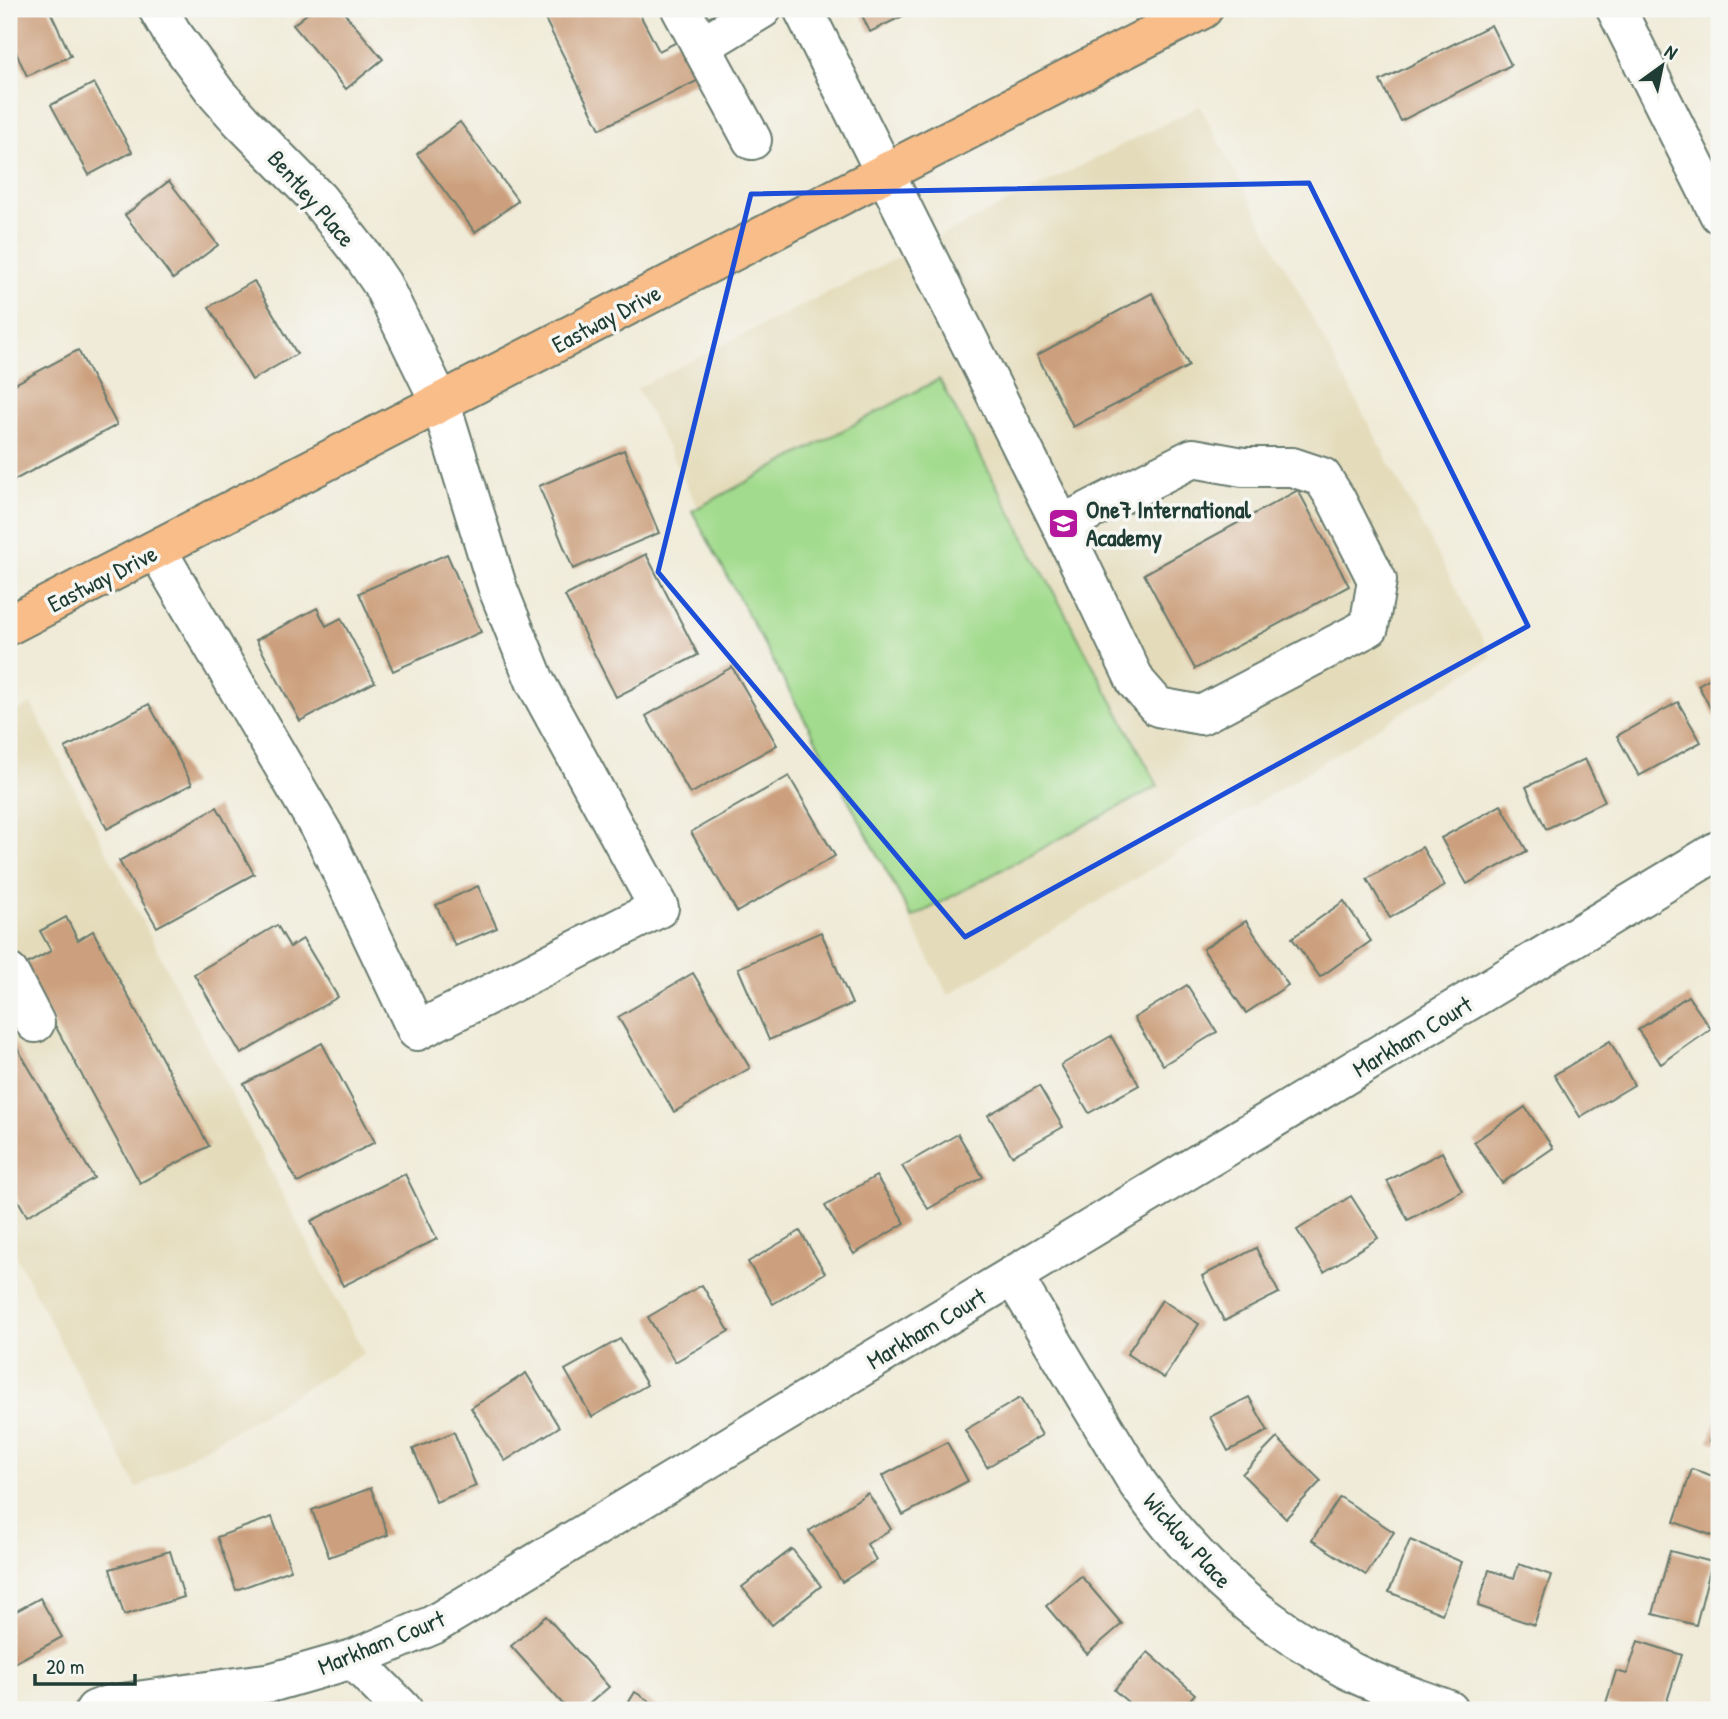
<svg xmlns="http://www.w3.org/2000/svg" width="1728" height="1719" font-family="'Patrick Hand',sans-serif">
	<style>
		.built { fill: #e4dbba }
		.green { fill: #a2db8d; stroke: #608c60; stroke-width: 2 }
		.building { fill: #cca07e }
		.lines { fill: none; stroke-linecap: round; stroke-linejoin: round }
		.minor-casing { stroke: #687a6d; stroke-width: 42 }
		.major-casing { stroke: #687a6d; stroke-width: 42 }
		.minor { stroke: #fff; stroke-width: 38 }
		.major { stroke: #f8bd89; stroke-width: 38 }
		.marked { fill: none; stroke: #1d4ed8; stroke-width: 5; stroke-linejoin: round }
		.labels { text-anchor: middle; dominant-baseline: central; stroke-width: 7; stroke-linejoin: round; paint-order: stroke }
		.street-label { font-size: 24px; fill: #1f3d34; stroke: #f6f6f2 }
		.poi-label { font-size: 24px; font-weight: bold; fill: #1f3d34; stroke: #f6f6f2; text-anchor: start }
	</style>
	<rect width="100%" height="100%" fill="#f6f6f2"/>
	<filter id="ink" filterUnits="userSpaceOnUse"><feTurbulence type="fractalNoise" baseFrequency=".0143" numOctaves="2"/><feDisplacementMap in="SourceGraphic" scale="14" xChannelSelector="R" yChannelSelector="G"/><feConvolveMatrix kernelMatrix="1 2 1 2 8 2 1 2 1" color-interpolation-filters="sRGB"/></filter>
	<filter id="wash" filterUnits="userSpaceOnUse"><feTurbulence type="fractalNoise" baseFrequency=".00686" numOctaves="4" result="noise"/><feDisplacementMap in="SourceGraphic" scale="28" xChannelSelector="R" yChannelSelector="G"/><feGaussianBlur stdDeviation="1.57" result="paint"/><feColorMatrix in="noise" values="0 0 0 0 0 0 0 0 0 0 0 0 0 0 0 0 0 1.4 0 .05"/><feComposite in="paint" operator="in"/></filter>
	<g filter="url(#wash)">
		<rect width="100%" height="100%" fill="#f0ebd8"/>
		<g class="built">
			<polygon points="1200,106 1492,657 948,995 637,388"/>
			<polygon points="31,704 364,1353 137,1488 9,1243 9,715"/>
		</g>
		<polygon class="green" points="939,379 1158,786 912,918 692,511"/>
		<g id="blocks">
			<g class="building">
				<polygon points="9,9 49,9 71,56 27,76 9,38"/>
				<polygon points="313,9 341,9 383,59 346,89 293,25"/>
				<polygon points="540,9 637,9 659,51 685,38 705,77 600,129"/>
				<polygon points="859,9 917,9 870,32"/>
				<polygon points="1491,25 1511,65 1401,121 1380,81"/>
				<polygon points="94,83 132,152 89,175 51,105"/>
				<polygon points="460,122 518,201 475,232 417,154"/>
				<polygon points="169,181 218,245 173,279 125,215"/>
				<polygon points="254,281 297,354 252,380 209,307"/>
				<polygon points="1152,293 1189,366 1073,427 1037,355"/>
				<polygon points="78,350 117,425 9,483 9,387"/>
				<polygon points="624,450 659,533 573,569 539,486"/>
				<polygon points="1298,490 1349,586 1195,669 1144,574"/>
				<polygon points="447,554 481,632 393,671 359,593"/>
				<polygon points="646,554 698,655 616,697 565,596"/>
				<polygon points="317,608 326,626 341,618 375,682 300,721 256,640"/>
				<polygon points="732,667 777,745 690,794 646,716"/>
				<polygon points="1719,673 1719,724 1698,685"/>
				<polygon points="1678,702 1701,742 1639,776 1617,736"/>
				<polygon points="149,704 192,784 107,829 65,748"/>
				<polygon points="1585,759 1605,801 1546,829 1526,787"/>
				<polygon points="789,776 835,856 737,912 691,832"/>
				<polygon points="1501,805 1527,851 1467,884 1441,838"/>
				<polygon points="217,807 254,874 157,927 119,861"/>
				<polygon points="1422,847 1445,886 1390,918 1367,879"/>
				<polygon points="478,886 497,928 455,946 436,905"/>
				<polygon points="1344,901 1371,941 1320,977 1292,938"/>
				<polygon points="66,917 78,940 93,931 209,1146 140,1183 23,966 51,951 40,931"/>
				<polygon points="1246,921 1288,985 1246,1013 1203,949"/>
				<polygon points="277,925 290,947 303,939 338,997 241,1054 194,974"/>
				<polygon points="821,932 852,1004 769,1040 738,968"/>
				<polygon points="693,973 750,1068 674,1112 618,1017"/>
				<polygon points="1187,985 1217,1032 1163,1065 1134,1018"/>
				<polygon points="1688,996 1711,1029 1661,1064 1638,1030"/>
				<polygon points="9,1034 94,1178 27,1216 9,1185"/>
				<polygon points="1111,1036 1139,1085 1089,1113 1061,1065"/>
				<polygon points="1610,1041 1634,1085 1580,1117 1554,1075"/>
				<polygon points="322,1043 375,1142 298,1183 244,1084"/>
				<polygon points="1039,1086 1063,1127 1012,1156 988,1115"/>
				<polygon points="1525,1107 1553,1148 1502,1183 1474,1142"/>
				<polygon points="958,1134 983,1177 928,1209 902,1166"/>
				<polygon points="1442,1152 1462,1191 1408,1220 1387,1181"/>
				<polygon points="405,1174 437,1239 343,1286 311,1221"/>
				<polygon points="876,1176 905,1223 854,1254 825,1206"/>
				<polygon points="1351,1196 1378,1238 1324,1272 1297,1230"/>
				<polygon points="800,1231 825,1273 773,1304 748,1262"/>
				<polygon points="1256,1248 1279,1293 1224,1321 1202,1276"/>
				<polygon points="702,1285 729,1331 675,1362 648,1317"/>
				<polygon points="1162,1300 1199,1324 1164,1378 1127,1354"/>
				<polygon points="620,1339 647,1385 592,1417 565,1370"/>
				<polygon points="526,1373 559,1427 505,1461 471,1408"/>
				<polygon points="1249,1397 1268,1431 1228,1451 1210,1417"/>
				<polygon points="1020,1398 1042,1435 987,1467 965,1430"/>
				<polygon points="1719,1411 1719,1444 1709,1441"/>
				<polygon points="454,1432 476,1486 436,1502 413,1449"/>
				<polygon points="1277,1438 1321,1481 1286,1518 1242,1474"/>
				<polygon points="947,1442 968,1481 903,1515 882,1476"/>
				<polygon points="1692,1469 1719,1478 1719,1538 1674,1522"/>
				<polygon points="371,1488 388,1535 329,1557 312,1510"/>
				<polygon points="868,1493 891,1529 867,1544 876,1560 842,1582 809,1531"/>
				<polygon points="1340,1497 1394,1532 1366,1575 1312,1540"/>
				<polygon points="272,1517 291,1570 236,1590 217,1537"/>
				<polygon points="1410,1540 1462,1562 1442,1614 1389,1592"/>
				<polygon points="792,1549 821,1586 772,1625 742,1587"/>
				<polygon points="170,1551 184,1597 124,1615 110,1569"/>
				<polygon points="1670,1551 1712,1562 1696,1625 1653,1614"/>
				<polygon points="1519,1564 1551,1575 1534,1625 1478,1606 1489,1570 1514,1578"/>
				<polygon points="1081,1576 1122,1624 1087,1654 1046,1606"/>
				<polygon points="40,1598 62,1637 9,1666 9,1615"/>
				<polygon points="546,1616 609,1687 582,1710 568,1710 511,1646"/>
				<polygon points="1638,1641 1682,1655 1664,1710 1628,1710 1606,1703 1616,1671 1627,1674"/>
				<polygon points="1148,1652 1195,1694 1181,1710 1137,1710 1114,1690"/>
				<polygon points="635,1692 663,1710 624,1710"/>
			</g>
		</g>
	</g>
	<g filter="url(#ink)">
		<use href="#blocks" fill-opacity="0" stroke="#687a6d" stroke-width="2"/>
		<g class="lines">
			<defs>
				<g id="minor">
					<polyline points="681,9 752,140"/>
					<polyline points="803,9 1061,525 1136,682 1158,707 1201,715 1369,627 1377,580 1336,499 1322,477 1292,467 1243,467 1193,458 1061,525"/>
					<polyline points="1616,9 1719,214"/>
					<polyline points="701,46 762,9"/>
					<polyline points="157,550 325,837 417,1031 659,908 535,681 498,589 441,404 382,284 365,259 318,199 242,122 217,94 172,33 158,9"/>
					<polyline points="9,973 35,1023"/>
					<path d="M1013,1276L1138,1484C1189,1555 1246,1611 1322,1654C1332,1661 1343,1668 1354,1673C1385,1688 1418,1698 1449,1710"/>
					<polyline points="353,1659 403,1710"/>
					<polyline points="95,1710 108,1705 273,1682 353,1659 433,1625 1719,850"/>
				</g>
				<path id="major" d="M9,625C408,423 804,213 1203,9"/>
			</defs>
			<use href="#minor" class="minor-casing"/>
			<use href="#major" class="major-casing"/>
			<use href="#minor" class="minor"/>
			<use href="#major" class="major"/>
		</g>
	</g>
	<path class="marked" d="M1309,183L1528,626L965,937L658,572L751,194Z"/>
	<defs>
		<symbol id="school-square" viewBox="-11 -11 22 22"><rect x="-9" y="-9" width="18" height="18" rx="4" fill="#b5179e" stroke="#f6f6f2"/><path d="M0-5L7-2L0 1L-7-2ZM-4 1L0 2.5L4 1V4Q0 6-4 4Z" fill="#fff"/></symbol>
	</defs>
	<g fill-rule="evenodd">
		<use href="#school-square" x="1046" y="506" width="35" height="35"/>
	</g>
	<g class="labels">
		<g class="street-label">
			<text transform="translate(312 198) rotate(49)">Bentley Place</text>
			<text transform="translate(606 318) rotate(-28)">Eastway Drive</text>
			<text transform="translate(102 578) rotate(-27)">Eastway Drive</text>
			<text transform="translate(1412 1036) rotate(-31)">Markham Court</text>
			<text transform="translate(926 1328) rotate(-31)">Markham Court</text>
			<text transform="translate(1188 1540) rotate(48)">Wicklow Place</text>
			<text transform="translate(381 1642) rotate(-22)">Markham Court</text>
		</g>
		<g class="poi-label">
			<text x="1086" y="509">One7 International<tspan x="1086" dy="28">Academy</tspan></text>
		</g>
	</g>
	<rect width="1728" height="1719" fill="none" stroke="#f6f6f2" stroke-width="35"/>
	<g transform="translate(1662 66) rotate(33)" stroke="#f6f6f2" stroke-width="5" paint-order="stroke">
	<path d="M0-5L12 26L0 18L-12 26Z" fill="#1f3d34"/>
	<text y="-10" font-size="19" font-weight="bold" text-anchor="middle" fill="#1f3d34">N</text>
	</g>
	<path d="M35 1674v10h100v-10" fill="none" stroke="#1f3d34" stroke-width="3.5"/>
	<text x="46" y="1674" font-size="21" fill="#1f3d34" stroke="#f6f6f2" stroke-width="5" paint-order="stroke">20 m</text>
</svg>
